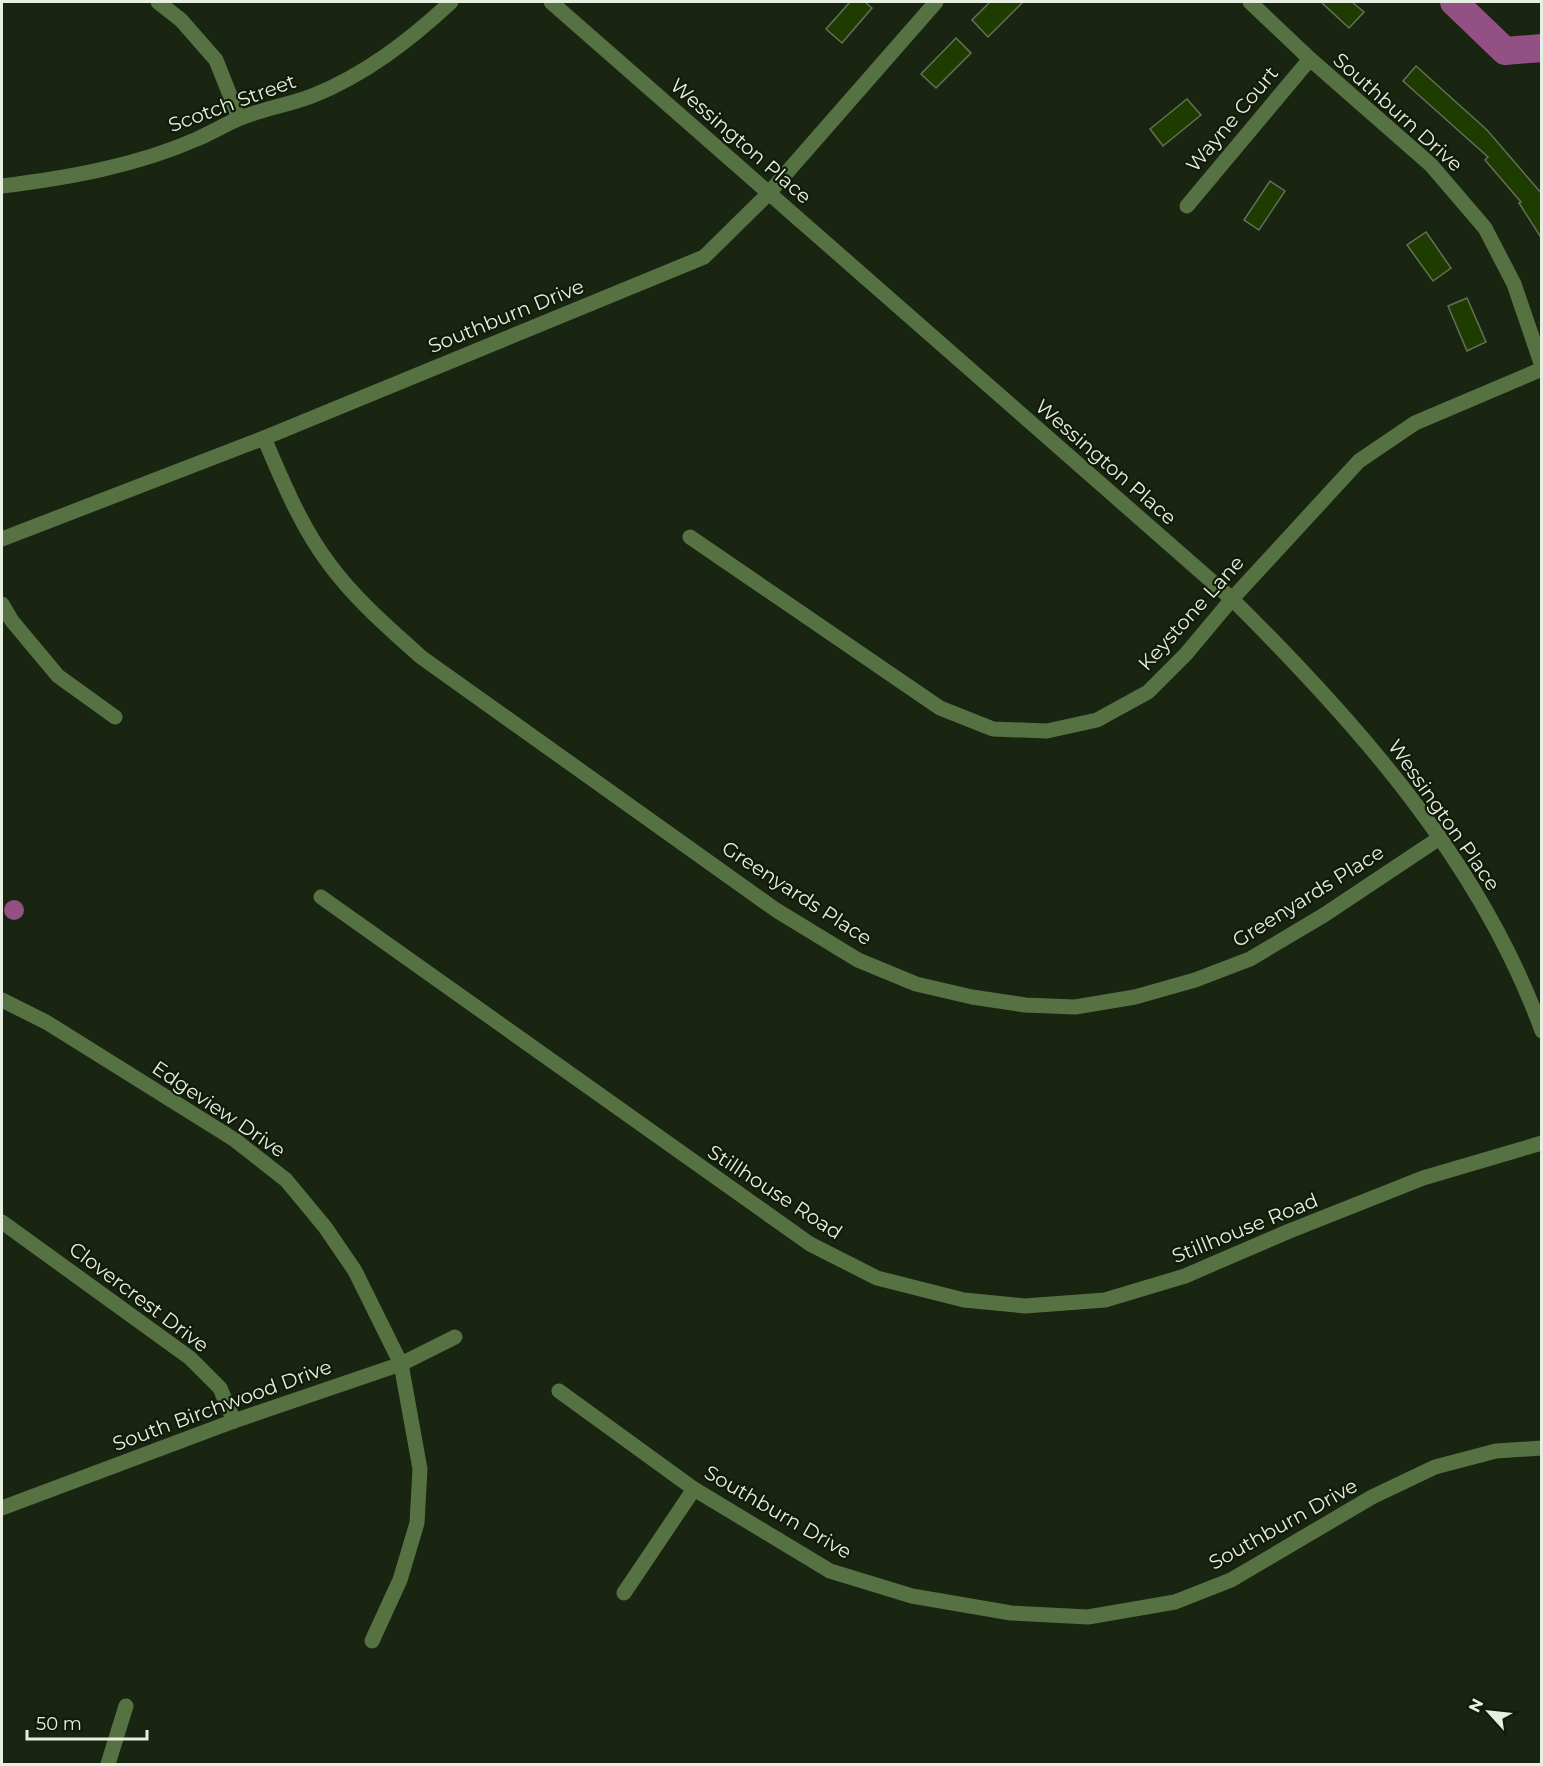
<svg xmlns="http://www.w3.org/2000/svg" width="1543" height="1766" font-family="Montserrat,sans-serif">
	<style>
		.water { fill: #925085 }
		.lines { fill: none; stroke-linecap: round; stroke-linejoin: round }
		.river { stroke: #925085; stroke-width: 28 }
		.building { fill: #1f3c00; stroke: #63705a; stroke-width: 1.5 }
		.minor { stroke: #567242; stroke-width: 15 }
		.tertiary { stroke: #567242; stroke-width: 15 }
		.labels { text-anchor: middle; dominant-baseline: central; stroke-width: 4.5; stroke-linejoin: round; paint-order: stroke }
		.street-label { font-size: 20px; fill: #e7eee2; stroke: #101b08 }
	</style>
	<rect width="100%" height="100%" fill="#192411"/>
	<circle class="water" cx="14" cy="910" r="10"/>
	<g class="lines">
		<polyline class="river" points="1454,2 1505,51 1542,48"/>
	</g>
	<g class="building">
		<polygon points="850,2 865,2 872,8 842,43 826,29"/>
		<polygon points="990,2 1023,2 988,37 972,20"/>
		<polygon points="1321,2 1352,2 1364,12 1349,28"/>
		<polygon points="956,38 971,53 936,88 921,74"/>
		<polygon points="1416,66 1487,130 1542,194 1542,239 1519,203 1521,202 1485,160 1488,157 1403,81"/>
		<polygon points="1187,99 1201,115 1163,146 1150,129"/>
		<polygon points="1270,181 1285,191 1259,230 1244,220"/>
		<polygon points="1426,232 1451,268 1433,281 1407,245"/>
		<polygon points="1467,298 1486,342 1467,351 1448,306"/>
	</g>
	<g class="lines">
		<g class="minor">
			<polyline points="158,2 181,20 216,60 239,118"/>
			<polyline points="1250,2 1310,59 1431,165 1485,228 1514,284 1542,366"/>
			<path d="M2,186C67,178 136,166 197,139C211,133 224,125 238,119C262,109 288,105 312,96C365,75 410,40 451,2"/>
			<polyline points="1187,206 1310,59"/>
			<path d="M264,438C283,482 301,527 330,565C356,600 389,628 421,657L776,910L858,960L916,984L972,997L1025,1005L1075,1007L1135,997L1195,980L1250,959L1324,915L1438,839"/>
			<polyline points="690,537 940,708 993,729 1047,731 1097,720 1148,692 1186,654 1232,599 1359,461 1415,423 1542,369"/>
			<polyline points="2,539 264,438 704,257 768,194 936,2"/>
			<polyline points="2,604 12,621 58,676 115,717"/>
			<polyline points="321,897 810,1244 877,1278 964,1300 1025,1306 1105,1300 1185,1276 1287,1232 1423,1178 1542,1143"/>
			<polyline points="2,1000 46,1022 235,1140 286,1180 325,1227 355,1271 401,1364 420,1469 417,1523 400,1580 372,1641"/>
			<polyline points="2,1222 190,1358 220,1388 234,1421"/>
			<polyline points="559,1391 694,1489 830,1571 912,1596 1011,1613 1088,1617 1175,1602 1231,1580 1372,1497 1435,1467 1496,1451 1542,1448"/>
			<polyline points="2,1508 234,1421 401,1364 455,1337"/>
			<polyline points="624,1593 694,1489"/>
			<polyline points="108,1764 126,1706"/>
		</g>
		<path class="tertiary" d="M551,2L1232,599C1357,723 1481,862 1542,1031"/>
	</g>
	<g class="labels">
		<g class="street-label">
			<text transform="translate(232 103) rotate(-20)">Scotch Street</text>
			<text transform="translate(1398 112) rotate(42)">Southburn Drive</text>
			<text transform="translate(1232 119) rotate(-50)">Wayne Court</text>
			<text transform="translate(741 141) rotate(41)">Wessington Place</text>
			<text transform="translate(506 316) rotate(-22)">Southburn Drive</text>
			<text transform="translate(1106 462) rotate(41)">Wessington Place</text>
			<text transform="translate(1191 613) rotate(-48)">Keystone Lane</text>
			<text transform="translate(1444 815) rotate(55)">Wessington Place</text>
			<text transform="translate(797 893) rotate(33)">Greenyards Place</text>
			<text transform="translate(1308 896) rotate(-32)">Greenyards Place</text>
			<text transform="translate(219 1109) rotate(34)">Edgeview Drive</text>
			<text transform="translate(775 1192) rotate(33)">Stillhouse Road</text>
			<text transform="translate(1245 1228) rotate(-22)">Stillhouse Road</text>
			<text transform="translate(139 1297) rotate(37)">Clovercrest Drive</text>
			<text transform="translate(222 1405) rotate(-20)">South Birchwood Drive</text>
			<text transform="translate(778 1512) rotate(30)">Southburn Drive</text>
			<text transform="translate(1283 1524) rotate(-29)">Southburn Drive</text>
		</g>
	</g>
	<rect width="1543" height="1766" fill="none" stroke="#e7eee2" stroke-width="6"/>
	<g transform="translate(1489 1712) rotate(297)" stroke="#101b08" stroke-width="4.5" paint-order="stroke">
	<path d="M0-4.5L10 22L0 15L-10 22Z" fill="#e7eee2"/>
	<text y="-9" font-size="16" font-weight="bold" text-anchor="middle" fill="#e7eee2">N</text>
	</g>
	<path d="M27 1730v9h120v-9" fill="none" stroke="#e7eee2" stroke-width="3"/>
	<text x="36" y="1730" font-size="18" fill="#e7eee2" stroke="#101b08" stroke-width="4.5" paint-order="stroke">50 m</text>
</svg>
